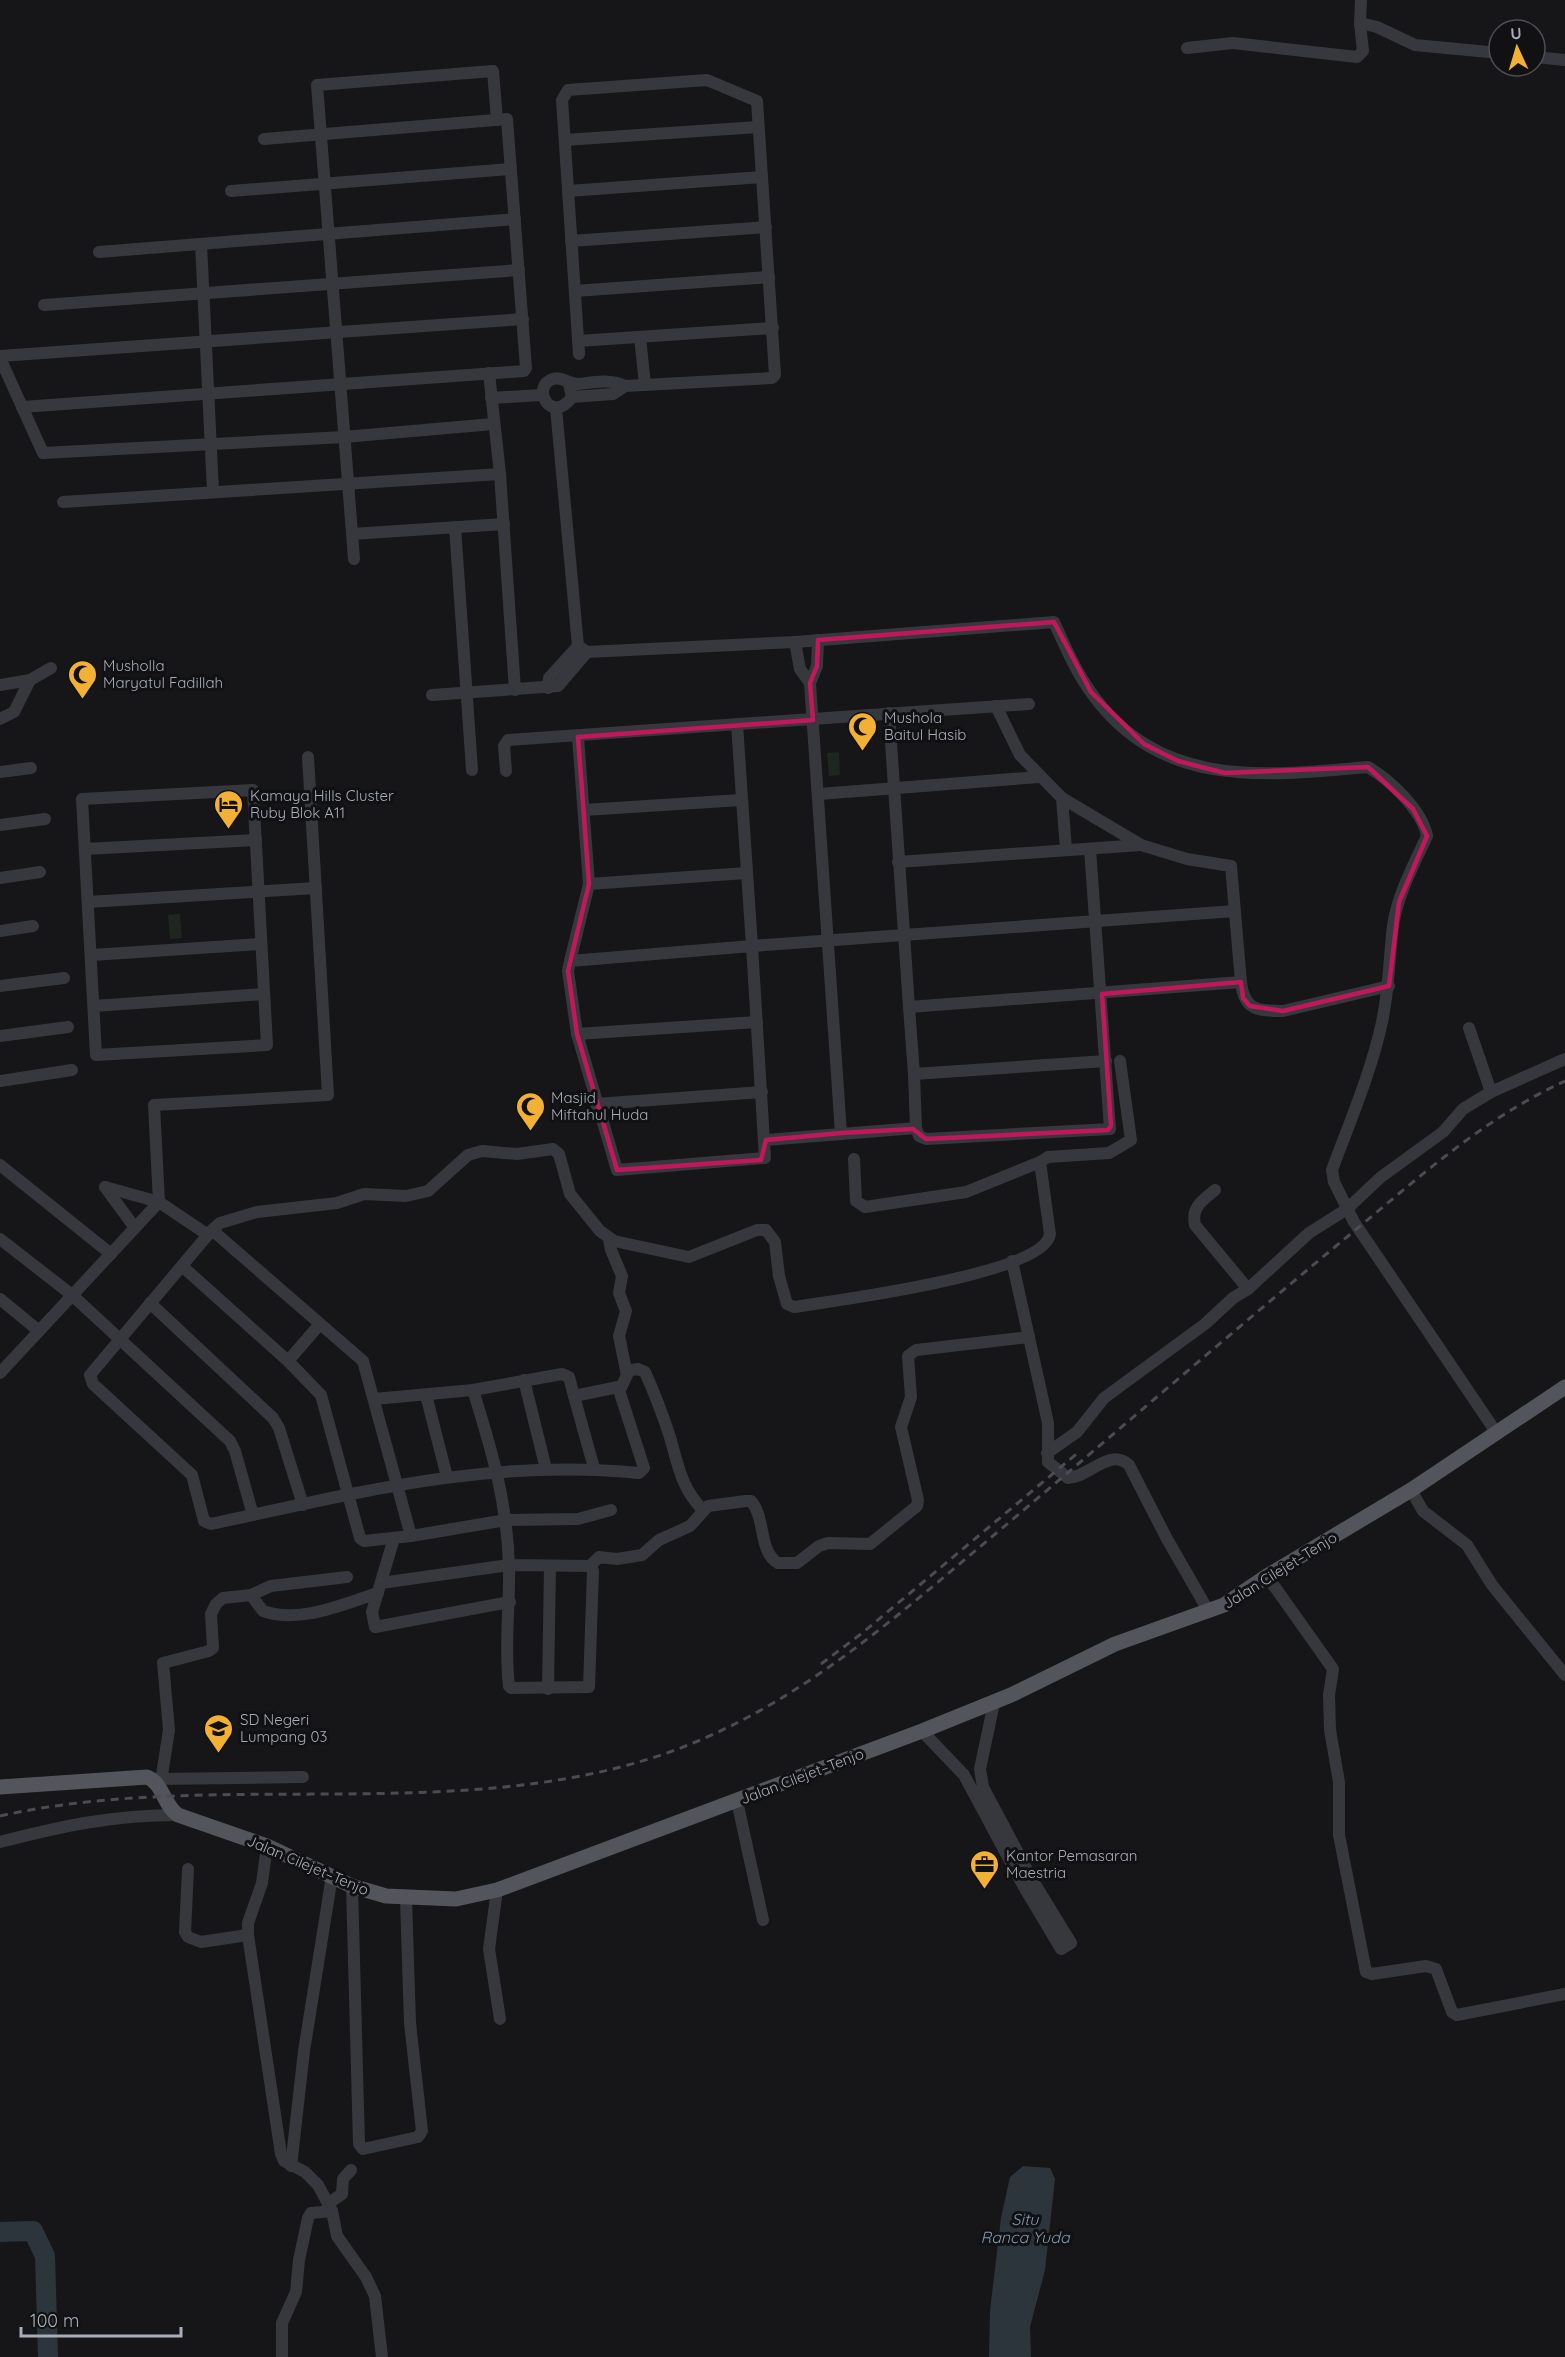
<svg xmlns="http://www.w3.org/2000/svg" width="1565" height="2357" font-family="Quicksand,sans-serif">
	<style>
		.green { fill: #1e261f }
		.water { fill: #2c353c }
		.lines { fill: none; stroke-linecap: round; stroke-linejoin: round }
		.river { stroke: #2c353c; stroke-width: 20 }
		.minor { stroke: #37383d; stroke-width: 12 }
		.major { stroke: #53555c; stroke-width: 15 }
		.rail { stroke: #4a4c52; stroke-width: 3; stroke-dasharray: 8 6; stroke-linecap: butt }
		.marked { fill: none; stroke: #c2185b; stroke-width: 4.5; stroke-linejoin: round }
		.labels { text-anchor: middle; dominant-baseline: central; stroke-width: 6; stroke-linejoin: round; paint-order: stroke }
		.poi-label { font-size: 15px; fill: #a8adb8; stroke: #111113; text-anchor: start }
		.street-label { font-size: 15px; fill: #a8adb8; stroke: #111113 }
		.water-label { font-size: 16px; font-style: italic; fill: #7f9bb3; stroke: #111113 }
	</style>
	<rect width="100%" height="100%" fill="#161618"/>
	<g class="green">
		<polygon points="839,752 840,775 829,776 827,753"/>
		<polygon points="180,914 182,938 170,939 168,915"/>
	</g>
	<polygon class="water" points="1023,2166 1050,2168 1055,2179 1045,2270 1030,2327 1031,2357 989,2357 990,2311 1001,2218 1010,2177"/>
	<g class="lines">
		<polyline class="river" points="0,2232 33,2231 45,2256 48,2357"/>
		<g class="minor">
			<polyline points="1361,0 1360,23 1377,27 1415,45 1499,53"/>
			<polyline points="1187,48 1233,43 1357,57 1363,51 1360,23"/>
			<polyline points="1535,57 1565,60"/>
			<polyline points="565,140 758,127"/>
			<polyline points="231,191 511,169"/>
			<polyline points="568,191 762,177"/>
			<polyline points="571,241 766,227"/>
			<polyline points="201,244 213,491"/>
			<polyline points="99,252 515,219"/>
			<polyline points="575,291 769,277"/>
			<polyline points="44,305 519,270"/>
			<polyline points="640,337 645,385"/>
			<polyline points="578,341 773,328"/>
			<polyline points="0,356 523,319"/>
			<polyline points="0,358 43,453 344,437 493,424"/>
			<path d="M569,384L572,397C551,426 530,386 553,379C562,376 568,384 579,384C595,382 610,379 625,386L772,378L775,375L757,101L707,80L568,90L562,100L579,354"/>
			<polyline points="572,397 613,394 625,386"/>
			<polyline points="491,398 542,395"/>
			<polyline points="22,407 524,371 526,368 507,119 264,139"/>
			<polyline points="500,474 515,690"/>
			<polyline points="63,502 500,474 489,373"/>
			<polyline points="455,527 472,770"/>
			<polyline points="352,534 504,524"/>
			<polyline points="354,559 317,85 493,71 497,120"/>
			<polyline points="818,640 817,666 810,683 841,1133"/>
			<polyline points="795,642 800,669 810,683"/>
			<path d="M578,646L587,652L795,642L1054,622C1065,646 1075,670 1090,691C1159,790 1263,776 1368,767C1390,780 1422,810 1427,836C1414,864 1397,896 1393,926C1389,959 1389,990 1382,1022C1371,1073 1350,1121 1332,1170L1334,1182L1354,1222L1496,1432"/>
			<polyline points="0,685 30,680"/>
			<polyline points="548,688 549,678 578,646 556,408"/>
			<polyline points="432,695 558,686 587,652"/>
			<polyline points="889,713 909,1007 1241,982 1231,866 1187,859 1141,845 1062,798 1020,755 996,706"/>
			<polyline points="0,719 14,712 30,680 51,668"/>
			<polyline points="737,724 752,946 1235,911"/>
			<polyline points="506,771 504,746 508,740 1029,704"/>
			<polyline points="0,772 31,768"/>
			<polygon points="253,790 267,1045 96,1055 82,799"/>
			<polyline points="819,794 1039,777"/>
			<polyline points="1062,798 1066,849"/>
			<polyline points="584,810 741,800"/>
			<polyline points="0,825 45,819"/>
			<polyline points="85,849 256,840"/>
			<polyline points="898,862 1141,845"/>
			<polyline points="0,878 40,872"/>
			<polyline points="589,884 746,873"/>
			<polyline points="88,902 316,888"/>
			<polyline points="0,931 33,926"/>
			<polyline points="92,955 261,944"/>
			<polyline points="570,961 752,946 765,1158 617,1170 577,1034 568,971 570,961 589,884 578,737"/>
			<path d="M1241,982C1244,1010 1257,1011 1283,1011L1389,986"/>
			<polyline points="0,986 64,978"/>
			<polyline points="94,1006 264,994"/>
			<polyline points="909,1007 914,1074 1106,1061"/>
			<polyline points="577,1034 757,1022"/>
			<polyline points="0,1036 68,1027"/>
			<polyline points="0,1081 72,1070"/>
			<polyline points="1491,1092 1565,1059"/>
			<polyline points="596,1104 762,1092"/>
			<polyline points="916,1128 919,1136 926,1139 1110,1129 1090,849"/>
			<polyline points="766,1140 916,1128 914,1074"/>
			<polyline points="854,1159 856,1201 865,1207 966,1192 1040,1162"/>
			<polyline points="0,1165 111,1254"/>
			<polyline points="105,1187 159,1202 154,1105 328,1095 308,757"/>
			<polyline points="105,1187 135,1228"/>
			<path d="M1215,1190C1202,1201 1191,1207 1195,1225L1248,1289"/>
			<path d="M212,1230L220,1223L257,1212L337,1203L364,1194L406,1196L428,1191L468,1155L482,1151L517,1154L553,1149L559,1154L570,1194L600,1231L614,1241L689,1257L757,1230H766L775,1242L779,1276L787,1304L794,1307C833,1301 1044,1274 1050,1234L1040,1162L1048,1157L1109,1153L1131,1140L1120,1061"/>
			<polyline points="0,1239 72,1295 230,1441 235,1451 253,1515"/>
			<polyline points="609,1239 611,1250 622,1276 619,1293 626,1311 619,1336 627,1375 620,1390"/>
			<path d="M1012,1261L1048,1423V1462L1068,1478C1090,1477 1109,1447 1129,1465L1167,1539L1209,1612"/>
			<polyline points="182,1266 288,1361 321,1395 360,1538 364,1541 411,1536 506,1520 578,1519 611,1510"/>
			<polyline points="0,1299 39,1331"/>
			<polyline points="150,1303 273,1418 279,1428 303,1505"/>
			<polyline points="288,1361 320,1324"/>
			<path d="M626,1371L638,1369L645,1372C654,1392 662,1413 669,1434C678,1463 680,1487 703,1510"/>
			<polyline points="0,1373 159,1202 208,1235"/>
			<polyline points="524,1380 546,1469"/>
			<polyline points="426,1395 447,1477"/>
			<polyline points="574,1396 594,1468"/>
			<path d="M374,1399L473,1390L562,1374L569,1377L574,1396L618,1387L644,1468L639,1473C489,1458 356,1493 211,1524L204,1521L192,1475L93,1384L90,1375L212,1230L363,1361L411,1536"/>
			<polyline points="1047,1453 1077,1432 1104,1398 1205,1324 1233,1298 1248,1289 1309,1233 1347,1209 1381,1177 1443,1132 1463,1109 1491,1092 1469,1028"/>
			<polyline points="1411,1490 1423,1511 1467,1545 1492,1585 1565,1675"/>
			<polyline points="394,1538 372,1612 375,1627 510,1602"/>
			<path d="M590,1566L599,1557L617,1559L642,1555L659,1540L690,1526L708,1506L746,1501H751C766,1518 758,1551 778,1563H797L819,1546L828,1543L870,1544L917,1506L918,1500L901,1427L911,1397L908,1356L916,1350L1029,1337"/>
			<polyline points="1267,1576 1333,1669 1329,1695 1330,1730 1339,1782 1339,1835 1366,1972 1372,1974 1426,1966 1436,1969 1452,2012 1457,2015 1565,1994"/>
			<path d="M381,1583L509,1565L590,1566L593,1571L589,1687L511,1688L509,1686C504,1647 510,1605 509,1566C507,1501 492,1451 473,1390"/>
			<path d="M251,1595L263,1611C301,1624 343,1604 378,1593"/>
			<polyline points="548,1689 550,1566"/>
			<polyline points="922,1731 964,1775 1024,1887 1061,1949 1071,1943 1033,1881 983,1787 980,1769 994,1703"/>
			<polyline points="154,1779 303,1777"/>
			<polyline points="161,1781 169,1730 163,1663 209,1651 213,1648 211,1614 216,1604 223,1598 251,1595 271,1586 347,1577"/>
			<polyline points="737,1801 763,1920"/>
			<path d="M0,1842C62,1826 113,1815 178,1815"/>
			<polyline points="267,1846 262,1883 248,1923 248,1935 281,2154 284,2161 305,2172 318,2185 332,2211 337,2236 366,2277 375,2296 382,2357"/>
			<polyline points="188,1869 185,1932 188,1937 201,1942 248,1935"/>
			<polyline points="352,1886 359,2144 363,2149 418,2137 422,2131 410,2023 406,1899"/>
			<polyline points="497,1890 489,1949 500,2019"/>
			<polyline points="291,2166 304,2051 332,1876"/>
			<polyline points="329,2203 342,2194 343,2179 351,2170"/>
			<polyline points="282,2357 282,2323 296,2292 299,2260 308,2218 311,2213 332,2211"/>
		</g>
		<path class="major" d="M0,1787L147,1777C163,1783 164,1806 178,1815L267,1846L352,1886L386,1896L456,1899L497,1890L922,1731L1011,1695L1115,1644L1224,1605L1267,1576L1411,1490L1565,1387"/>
		<g class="rail">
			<polyline points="821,1664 861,1634 1080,1451"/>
			<path d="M0,1816C224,1766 483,1832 698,1741C814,1692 904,1610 1000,1530C1120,1429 1239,1326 1359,1227C1425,1172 1487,1117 1565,1081"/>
		</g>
	</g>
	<path class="marked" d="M1054,622L1091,692L1144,744L1178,761L1225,773L1368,767L1413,809L1427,836L1399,902L1389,986L1283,1011L1250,1006L1243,998L1241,982L1102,994L1111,1126L1108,1130L926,1139L913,1129L841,1133L766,1140L761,1160L617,1170L577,1034L568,971L589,884L578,737L813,720L810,683L817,666L818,640Z"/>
	<defs>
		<symbol id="mosque-pin" viewBox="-11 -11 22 30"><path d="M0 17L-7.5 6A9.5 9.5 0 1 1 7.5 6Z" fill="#f2b134" stroke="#111113"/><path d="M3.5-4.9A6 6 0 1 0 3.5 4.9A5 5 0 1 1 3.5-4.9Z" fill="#111"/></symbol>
		<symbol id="hotel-pin" viewBox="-11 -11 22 30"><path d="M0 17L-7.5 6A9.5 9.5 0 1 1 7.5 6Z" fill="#f2b134" stroke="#111113"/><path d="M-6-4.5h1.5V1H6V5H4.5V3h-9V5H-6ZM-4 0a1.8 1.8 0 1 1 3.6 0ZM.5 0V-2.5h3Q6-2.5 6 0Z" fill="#111"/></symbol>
		<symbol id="school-pin" viewBox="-11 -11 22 30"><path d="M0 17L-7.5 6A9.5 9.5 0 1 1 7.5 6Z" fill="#f2b134" stroke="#111113"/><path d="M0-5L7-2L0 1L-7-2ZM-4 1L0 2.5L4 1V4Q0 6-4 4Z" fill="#111"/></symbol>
		<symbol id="office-pin" viewBox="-11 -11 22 30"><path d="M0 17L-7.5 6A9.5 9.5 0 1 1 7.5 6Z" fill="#f2b134" stroke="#111113"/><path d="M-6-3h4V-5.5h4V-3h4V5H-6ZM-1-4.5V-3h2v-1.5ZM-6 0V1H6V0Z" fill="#111"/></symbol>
	</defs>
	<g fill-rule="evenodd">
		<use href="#mosque-pin" x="66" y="658" width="33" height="45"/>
		<use href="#mosque-pin" x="846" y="710" width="33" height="45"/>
		<use href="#hotel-pin" x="212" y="788" width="33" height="45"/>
		<use href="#mosque-pin" x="514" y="1090" width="33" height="45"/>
		<use href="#school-pin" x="202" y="1712" width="33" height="45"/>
		<use href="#office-pin" x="968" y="1848" width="33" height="45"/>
	</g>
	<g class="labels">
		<g class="poi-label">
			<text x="103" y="665">Musholla<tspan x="103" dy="17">Maryatul Fadillah</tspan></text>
			<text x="884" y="717">Mushola<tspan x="884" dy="17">Baitul Hasib</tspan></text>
			<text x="250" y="795">Kamaya Hills Cluster<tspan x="250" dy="17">Ruby Blok A11</tspan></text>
			<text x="551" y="1097">Masjid<tspan x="551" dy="17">Miftahul Huda</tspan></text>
			<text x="240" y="1719">SD Negeri<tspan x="240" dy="17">Lumpang 03</tspan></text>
			<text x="1006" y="1855">Kantor Pemasaran<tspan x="1006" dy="17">Maestria</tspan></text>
		</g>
		<g class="street-label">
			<text transform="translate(1280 1570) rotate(-32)">Jalan Cilejet–Tenjo</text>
			<text transform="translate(802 1776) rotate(-21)">Jalan Cilejet–Tenjo</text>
			<text transform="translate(308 1865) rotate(23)">Jalan Cilejet–Tenjo</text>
		</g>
		<g class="water-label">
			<text x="1025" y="2219">Situ<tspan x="1025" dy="18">Ranca Yuda</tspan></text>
		</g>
	</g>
	<g transform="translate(1517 48) rotate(356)"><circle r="28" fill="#111113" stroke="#4d4f55" stroke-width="1.5"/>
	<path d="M0-4.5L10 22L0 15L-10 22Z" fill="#f2b134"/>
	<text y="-9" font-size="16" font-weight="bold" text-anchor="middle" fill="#a8adb8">U</text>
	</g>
	<path d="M21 2327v9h160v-9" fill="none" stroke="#a8adb8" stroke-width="3"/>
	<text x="30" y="2327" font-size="18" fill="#a8adb8" stroke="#111113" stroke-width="4.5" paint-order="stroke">100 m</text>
</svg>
